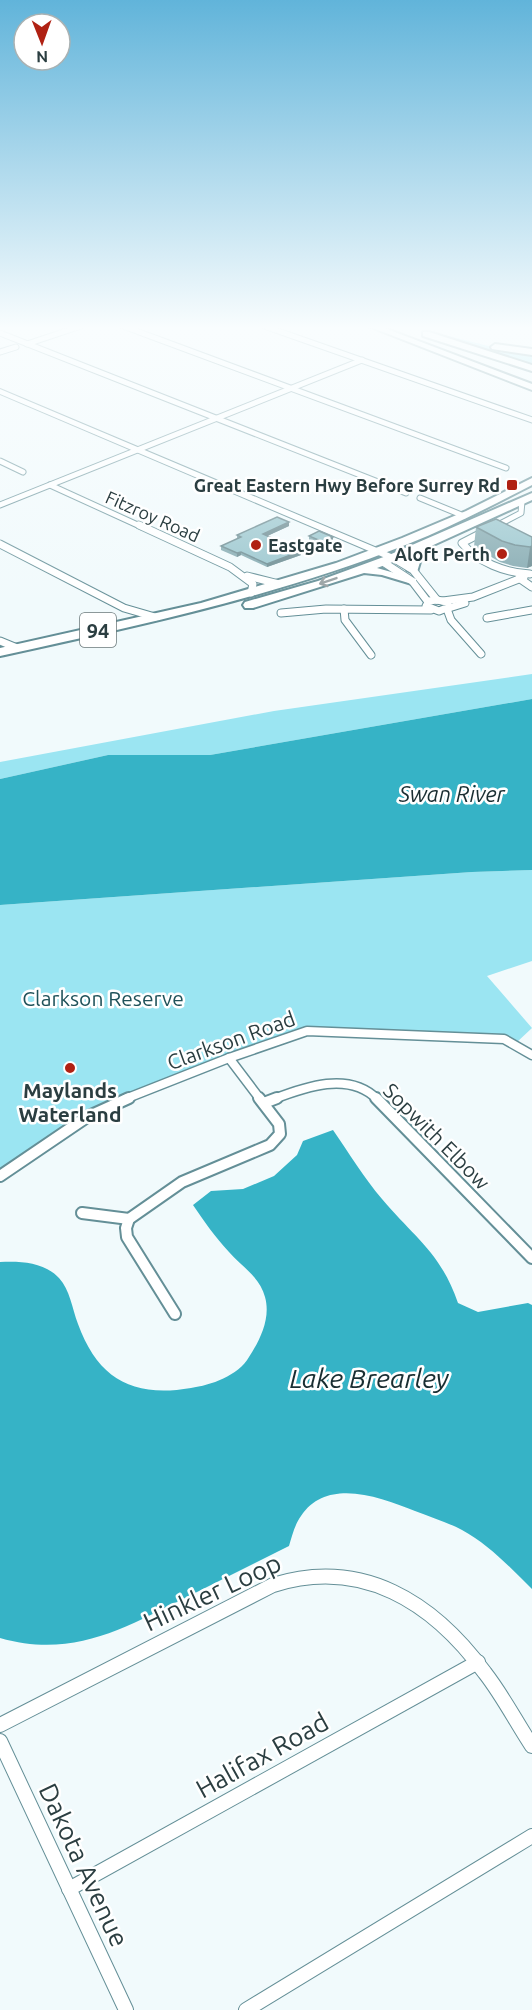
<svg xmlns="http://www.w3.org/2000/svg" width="532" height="2010" font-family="Ubuntu,sans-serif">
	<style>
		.green { fill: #9be5f2 }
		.water { fill: #36b3c6 }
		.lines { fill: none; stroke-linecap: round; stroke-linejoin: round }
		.street-far4-casing { stroke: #648f97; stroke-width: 7 }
		.street-far3-casing { stroke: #648f97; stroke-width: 9 }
		.street-far2-casing { stroke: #648f97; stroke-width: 11 }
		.street-far1-casing { stroke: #648f97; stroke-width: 14 }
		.street-casing { stroke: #648f97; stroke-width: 16 }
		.secondary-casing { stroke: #648f97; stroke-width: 2 }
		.highway-casing { stroke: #648f97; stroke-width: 4 }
		.street-far4 { stroke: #fff; stroke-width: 5 }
		.street-far3 { stroke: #fff; stroke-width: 7 }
		.street-far2 { stroke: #fff; stroke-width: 8 }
		.street-far1 { stroke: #fff; stroke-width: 10 }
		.street { stroke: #fff; stroke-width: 14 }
		.secondary { fill: #fff; fill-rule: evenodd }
		.highway { fill: #fff; fill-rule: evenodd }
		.wall { fill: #83a9b0 }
		.shaded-wall { fill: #6a8a90 }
		.building { fill: #98c5cd; stroke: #6a8a90; stroke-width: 1.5 }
		.oneway { stroke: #959ea0 }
		.poi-dot { fill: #b02113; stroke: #fff; stroke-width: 2 }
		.labels { text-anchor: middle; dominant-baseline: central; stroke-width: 5; stroke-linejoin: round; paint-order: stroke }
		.far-poi-label { font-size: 18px; font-weight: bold; fill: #2b3e41; stroke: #fff; text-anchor: end }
		.far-street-label { font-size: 18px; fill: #2b3e41; stroke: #fff }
		.shield { fill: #fff; stroke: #6b787a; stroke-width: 1.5 }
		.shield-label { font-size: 20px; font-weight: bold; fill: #2b3e41 }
		.park-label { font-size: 21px; fill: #1f525a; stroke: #fff }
		.street-label { font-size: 21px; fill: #2b3e41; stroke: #fff }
		.poi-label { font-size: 21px; font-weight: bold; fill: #2b3e41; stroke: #fff }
		.water-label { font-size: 22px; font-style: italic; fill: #192e32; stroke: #fff }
		.near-street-label { font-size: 26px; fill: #2b3e41; stroke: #fff }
		.near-water-label { font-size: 27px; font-style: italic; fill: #192e32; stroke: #fff }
	</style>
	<rect width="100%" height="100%" fill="#f1fafc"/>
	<g class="green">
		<polygon points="441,334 504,350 532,354 532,365 438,335"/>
		<polygon points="532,674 532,699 210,755 108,755 0,779 0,762 274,711"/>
		<polygon points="532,870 532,961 487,976 532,1028 516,1043 320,1028 111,1102 0,1174 0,905 472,872"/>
	</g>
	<g class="water">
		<polygon points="532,699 532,870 472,872 0,905 0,779 108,755 210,755"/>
		<path d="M333,1130C349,1153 364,1178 382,1199C414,1237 441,1253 458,1303L478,1312L528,1303L532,1305V1589C511,1568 488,1544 462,1530C447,1522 430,1517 415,1511C380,1497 327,1477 301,1516C295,1524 292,1536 289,1546C255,1563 221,1580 187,1597C124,1628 73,1659 0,1638V1262C21,1261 44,1262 59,1278C70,1290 72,1308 78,1324C98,1379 133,1398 191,1388C211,1385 238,1376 249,1357C260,1340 271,1318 265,1297C260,1277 242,1267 229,1252C215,1237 204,1221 193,1205L211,1191L243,1189L274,1176L297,1155L303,1141Z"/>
	</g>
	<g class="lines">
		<defs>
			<g id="street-far4">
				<polyline points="123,326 506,468"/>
				<polyline points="264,326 532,420"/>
				<polyline points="0,333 406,493"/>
				<polyline points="27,344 81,326"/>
				<polyline points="0,352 16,347"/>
				<polyline points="0,461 23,472"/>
				<polyline points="50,485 142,527"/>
				<polyline points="420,498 464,516"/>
				<polyline points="0,505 362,360"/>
				<polyline points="494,527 521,513 522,501"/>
			</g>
			<g id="street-far3">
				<polyline points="139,525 230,567 253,584 251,593"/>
				<path d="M497,525L462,543C477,562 506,573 530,574"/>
				<polyline points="0,544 124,608 155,617"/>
				<polyline points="393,558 413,570 437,600"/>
				<polyline points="383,562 412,581 428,602"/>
				<polyline points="247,576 279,584"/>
				<polyline points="519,578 532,587"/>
				<polygon points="437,600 447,602 449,607 439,611 426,606 429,601"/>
				<polyline points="443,601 473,597 524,577"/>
				<polyline points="449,608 465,603"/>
				<polyline points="344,609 345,620 371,655"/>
				<polyline points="447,609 451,620 481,654"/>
				<polyline points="281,613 326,609 431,610"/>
				<polyline points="487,618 532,610"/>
				<polyline points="0,641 17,648"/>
			</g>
			<g id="street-far2">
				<polyline points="229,1058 260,1099"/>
				<polyline points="125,1099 229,1058 307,1031 504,1039 532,1055"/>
				<path d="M274,1099C305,1087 349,1071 377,1099"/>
			</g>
			<g id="street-far1">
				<polyline points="376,1098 532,1258"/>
				<polyline points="264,1103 277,1098"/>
				<polyline points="0,1176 87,1117 129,1098"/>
				<polyline points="82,1213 129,1219"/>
				<polyline points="175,1314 127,1237 126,1228 129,1219 182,1182 270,1145 280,1134 279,1124 259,1098"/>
			</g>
			<g id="street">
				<path d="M0,1725L273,1585C362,1557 433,1602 485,1673C503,1696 516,1722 532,1746"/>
				<polyline points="0,1741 126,2010"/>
				<polyline points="69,1889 478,1662"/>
				<polyline points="246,2010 532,1836"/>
			</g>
			<polygon id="secondary" points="0,389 396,556 398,558 390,560 0,394"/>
			<g id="highway">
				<polygon points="368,326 379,326 532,384 532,390"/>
				<polygon points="423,332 429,332 532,365 532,371 423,336"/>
				<polygon points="495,344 532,349 532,355 492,349 491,347"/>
				<path d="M532,478V485C491,506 451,527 408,544C277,596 138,626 0,656V648L201,603L336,563L402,538L466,511Z"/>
				<polygon points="532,493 532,500 429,547 420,562 417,572 413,573 407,570 408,562 414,554 377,568 416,579 416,583 412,584 382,575 364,573 253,608 245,608 243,605 245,602 318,581 389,555"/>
			</g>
		</defs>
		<use href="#street-far4" class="street-far4-casing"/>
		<use href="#street-far3" class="street-far3-casing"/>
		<use href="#street-far2" class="street-far2-casing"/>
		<use href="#street-far1" class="street-far1-casing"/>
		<use href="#street" class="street-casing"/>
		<use href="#secondary" class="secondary-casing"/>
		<use href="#highway" class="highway-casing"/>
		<use href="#street-far4" class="street-far4"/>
		<use href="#street-far3" class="street-far3"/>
		<use href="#street-far2" class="street-far2"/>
		<use href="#street-far1" class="street-far1"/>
		<use href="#street" class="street"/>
		<use href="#secondary" class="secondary"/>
		<use href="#highway" class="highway"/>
	</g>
	<g class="wall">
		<polygon points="289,522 289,526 267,536 301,555 267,567 241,555 237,557 221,550 221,546 237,539 237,535"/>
		<polygon points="476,527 532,537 532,566 527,568 513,566 500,562 474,547"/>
		<polygon points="309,536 333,537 333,545 323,550 309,544"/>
	</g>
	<g class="shaded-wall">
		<polygon points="289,522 289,526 263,538 263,534"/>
		<polygon points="333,537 333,545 323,550 323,542"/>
		<polygon points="532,546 532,566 527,568 530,547"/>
		<polygon points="301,551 301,555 267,567 267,564"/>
		<polygon points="241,552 241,555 237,557 237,553"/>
	</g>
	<g class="building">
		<polygon points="277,517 289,522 263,534 301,551 267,564 241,552 237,553 221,546 241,537 237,535"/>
		<polygon points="496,519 532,537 532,546 530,547 515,545 502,541 476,527"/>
		<polygon points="319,531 333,537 323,542 309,536"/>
	</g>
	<defs><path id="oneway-shaft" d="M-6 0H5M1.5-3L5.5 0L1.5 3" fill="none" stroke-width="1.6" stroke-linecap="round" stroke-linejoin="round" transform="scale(1.5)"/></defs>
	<use class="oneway" href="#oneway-shaft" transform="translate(328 581) rotate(161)"/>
	<linearGradient id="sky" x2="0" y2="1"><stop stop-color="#61b4da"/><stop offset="0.54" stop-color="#f9fdfe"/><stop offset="1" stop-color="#f9fdfe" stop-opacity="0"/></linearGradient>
	<rect width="532" height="607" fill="url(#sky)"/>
	<g class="poi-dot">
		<rect x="506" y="479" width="12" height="12" rx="3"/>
		<circle cx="256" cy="545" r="6"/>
		<circle cx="502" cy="554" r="6"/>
		<circle cx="70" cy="1068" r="6"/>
	</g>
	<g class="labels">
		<g class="far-poi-label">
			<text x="500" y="485">Great Eastern Hwy Before Surrey Rd</text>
			<text x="268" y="545" text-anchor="start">Eastgate</text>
			<text x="490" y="554">Aloft Perth</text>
		</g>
		<g class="far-street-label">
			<text transform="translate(153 516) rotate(24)">Fitzroy Road</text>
		</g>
		<rect class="shield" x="80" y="613" width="36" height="34" rx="4.5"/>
		<g class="shield-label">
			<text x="98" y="630">94</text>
		</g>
		<g class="park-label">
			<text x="103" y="998">Clarkson Reserve</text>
		</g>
		<g class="street-label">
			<text transform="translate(231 1040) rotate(-20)">Clarkson Road</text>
			<text transform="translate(437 1136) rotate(45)">Sopwith Elbow</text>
		</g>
		<g class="poi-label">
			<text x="70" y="1090">Maylands<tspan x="70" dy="24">Waterland</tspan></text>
		</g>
		<g class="water-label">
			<text x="452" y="793">Swan River</text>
		</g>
		<g class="near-street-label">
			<text transform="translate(212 1592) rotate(-25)">Hinkler Loop</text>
			<text transform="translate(262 1755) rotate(-29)">Halifax Road</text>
			<text transform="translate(84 1865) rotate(65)">Dakota Avenue</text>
		</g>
		<g class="near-water-label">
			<text x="369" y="1378">Lake Brearley</text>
		</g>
	</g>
	<g transform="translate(42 42) rotate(179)"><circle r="28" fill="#ffffff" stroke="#aab2b3" stroke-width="1.5"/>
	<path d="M0-4.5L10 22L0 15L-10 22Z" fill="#b02113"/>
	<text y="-9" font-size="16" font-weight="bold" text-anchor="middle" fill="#2b3e41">N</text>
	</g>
</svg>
